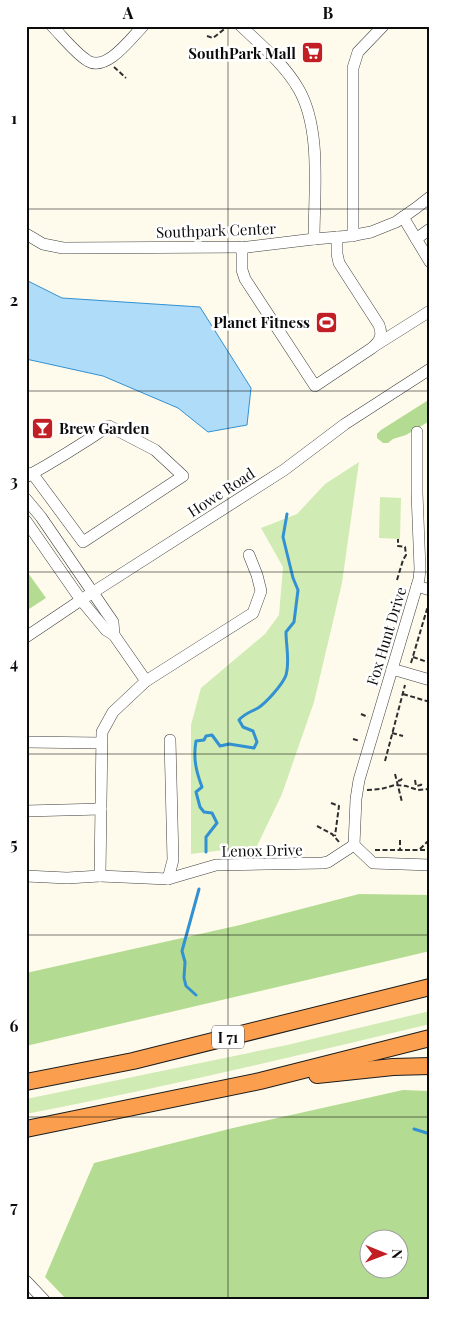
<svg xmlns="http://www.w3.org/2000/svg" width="456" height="1326" font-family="'Playfair Display',serif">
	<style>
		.green { fill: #d0ebb4 }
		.forest { fill: #b3dc92; fill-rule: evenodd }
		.water { fill: #aedcf9; stroke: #3291d3 }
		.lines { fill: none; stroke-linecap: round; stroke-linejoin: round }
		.stream { stroke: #3291d3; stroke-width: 3 }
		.minor-casing { stroke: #3f3f3f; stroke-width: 12 }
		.highway-casing { stroke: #1d1d1d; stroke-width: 18 }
		.path { stroke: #2e2e2e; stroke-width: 2; stroke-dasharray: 5 2.5; stroke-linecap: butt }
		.minor { stroke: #fff; stroke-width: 11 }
		.highway { stroke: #fb9f4e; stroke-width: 16 }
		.grid { fill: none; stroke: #0c0c0c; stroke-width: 1; stroke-opacity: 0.55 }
		.labels { text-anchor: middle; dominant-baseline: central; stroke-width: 5; stroke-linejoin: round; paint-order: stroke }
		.shield { fill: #fff; stroke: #555; stroke-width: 1 }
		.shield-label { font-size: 14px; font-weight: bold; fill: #0c0c0c }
		.poi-label { font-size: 15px; font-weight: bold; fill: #0c0c0c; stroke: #fff; text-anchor: end }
		.street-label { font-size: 15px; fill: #0c0c0c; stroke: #fff }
		.neatline { fill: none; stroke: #0c0c0c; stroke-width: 2 }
		.grid-label { font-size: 16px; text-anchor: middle; font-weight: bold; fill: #0c0c0c }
	</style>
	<rect width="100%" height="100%" fill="#fffbec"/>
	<g class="green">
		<polygon points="359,462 342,583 314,702 282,794 257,846 191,854 191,725 201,688 265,634 279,615 283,567 261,528 297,514 325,484"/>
		<polygon points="380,497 401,498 400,539 379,538"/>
		<path d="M430,1011V1024C296,1056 162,1088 26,1114V1099L287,1045Z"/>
	</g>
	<g class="forest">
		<polygon points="430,399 430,421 428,422 406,435 393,439 388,443 383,443 377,438 377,434 381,430"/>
		<polygon points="26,570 46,598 26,611"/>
		<polygon points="359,894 430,895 430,951 26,1046 26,973 240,925"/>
		<path d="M403,1090L430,1091V1300H67L45,1277L94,1163L233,1128ZM368,1238H398V1268H368Z"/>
	</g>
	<polygon class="water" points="26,280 62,298 200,307 251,388 247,425 208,432 178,408 103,376 26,359"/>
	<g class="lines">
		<g class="stream">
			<path d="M206,852V837L217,823L212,813L204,812L200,807L196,792L202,787C196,771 193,758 196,741L204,740L206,736L212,735L220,746L229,744L254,748L257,742L253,731L243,727L239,720C245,713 251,712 258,708C266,703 283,684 286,675C290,661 286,646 286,632L294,622L298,590L293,578L283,537L287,514"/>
			<polyline points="196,995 186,986 184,978 185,962 182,951 199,889"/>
			<polyline points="414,1129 430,1134"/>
		</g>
		<defs>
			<g id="minor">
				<path d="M52,26C63,37 75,53 88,61C107,72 131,38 143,26"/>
				<path d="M241,26C261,45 284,64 298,88C322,128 314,193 314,239"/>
				<polyline points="403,217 430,262"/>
				<polyline points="26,234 43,244 63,248 248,247 314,239 350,236 371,232 396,222 416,208 430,197"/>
				<polyline points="353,236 353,68 358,52 383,26"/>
				<polyline points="416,239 430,229"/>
				<path d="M242,247V270L245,279L315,386L372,348C380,341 383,336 379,325L339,263L337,254V237"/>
				<polyline points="376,345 430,311"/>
				<path d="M26,477C55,461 82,444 109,426L155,450L183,476L83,542L32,473"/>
				<polyline points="26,499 41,517 113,622 114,635"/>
				<polyline points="26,521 81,600 106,630 114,635 146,681 253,613 261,591 257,575 249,555"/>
				<polyline points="417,586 430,590"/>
				<polyline points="26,637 81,600 284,470 345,424 430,369"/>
				<polyline points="392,669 430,680"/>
				<polyline points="26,742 101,743"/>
				<polyline points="26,811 101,809"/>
				<polyline points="354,845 356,799 359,780 419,579 420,569 417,493 417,432"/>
				<polyline points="354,845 373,863 430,865"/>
				<polyline points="26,876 67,878 100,876 102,732 113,712 146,681"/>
				<polyline points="100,876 168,879 173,860 170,740"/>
				<polyline points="168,879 216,865 323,863 328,862 354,845"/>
				<polyline points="26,1281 44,1300"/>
			</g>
			<g id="highway">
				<polyline points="317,1075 393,1067 430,1066"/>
				<polyline points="26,1082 133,1061 430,987"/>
				<polyline points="26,1129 260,1081 430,1038"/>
			</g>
		</defs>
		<use href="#minor" class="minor-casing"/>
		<use href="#highway" class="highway-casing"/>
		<g class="path">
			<polyline points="207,36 213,38 227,27"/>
			<polyline points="114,67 126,78"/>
			<polyline points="397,580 403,560 406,555 405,547 398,546 398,539"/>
			<polyline points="413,657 430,663"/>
			<polyline points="411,663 427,609 430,607"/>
			<polyline points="403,694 430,702"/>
			<polyline points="361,714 368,717"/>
			<polyline points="392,733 403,736"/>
			<polyline points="353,739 360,741"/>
			<polyline points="385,761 405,685"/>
			<polyline points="395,774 402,802"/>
			<polyline points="415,780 416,786 421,785 422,782"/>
			<polyline points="398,781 401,780 403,777"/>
			<polyline points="367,790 381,789 395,785 406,786 418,790 430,789"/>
			<polyline points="331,803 339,806 335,836"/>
			<polyline points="317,826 332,834 340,843"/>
			<polyline points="400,840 400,850"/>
			<polyline points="420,849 427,842 430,842"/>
			<polyline points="375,850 430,850"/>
		</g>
		<use href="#minor" class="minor"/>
		<use href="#highway" class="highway"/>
	</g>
	<path class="grid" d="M228,26V1300M26,209H430M26,391H430M26,572H430M26,754H430M26,935H430M26,1117H430"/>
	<defs>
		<symbol id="supermarket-square" viewBox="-11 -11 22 22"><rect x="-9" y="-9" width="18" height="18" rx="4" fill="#c21f25" stroke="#fff"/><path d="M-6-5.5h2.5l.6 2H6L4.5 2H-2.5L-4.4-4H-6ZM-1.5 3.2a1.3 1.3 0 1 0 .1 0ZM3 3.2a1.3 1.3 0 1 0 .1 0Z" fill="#fff"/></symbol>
		<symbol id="stadium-square" viewBox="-11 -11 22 22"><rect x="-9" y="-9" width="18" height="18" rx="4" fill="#c21f25" stroke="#fff"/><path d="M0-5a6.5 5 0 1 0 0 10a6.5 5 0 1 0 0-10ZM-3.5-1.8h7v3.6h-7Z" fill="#fff"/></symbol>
		<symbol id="bar-square" viewBox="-11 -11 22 22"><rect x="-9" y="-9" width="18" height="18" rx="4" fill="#c21f25" stroke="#fff"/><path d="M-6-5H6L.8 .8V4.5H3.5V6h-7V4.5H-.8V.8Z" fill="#fff"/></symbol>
	</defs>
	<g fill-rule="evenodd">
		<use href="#supermarket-square" x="300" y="40" width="25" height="25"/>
		<use href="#stadium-square" x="314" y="310" width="25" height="25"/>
		<use href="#bar-square" x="30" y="416" width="25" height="25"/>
	</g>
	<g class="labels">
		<rect class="shield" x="212" y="1025.5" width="32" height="23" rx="4"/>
		<g class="shield-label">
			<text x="228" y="1037">I 71</text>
		</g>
		<g class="poi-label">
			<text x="296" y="53">SouthPark Mall</text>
			<text x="310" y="322">Planet Fitness</text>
			<text x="59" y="428" text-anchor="start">Brew Garden</text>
		</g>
		<g class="street-label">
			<text transform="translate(216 230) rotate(-2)">Southpark Center</text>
			<text transform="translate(221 492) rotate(-33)">Howe Road</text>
			<text transform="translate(386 636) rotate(-73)">Fox Hunt Drive</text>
			<text transform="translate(262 850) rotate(-1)">Lenox Drive</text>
		</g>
	</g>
	<rect width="456" height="1326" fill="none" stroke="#ffffff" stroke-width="55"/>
	<g transform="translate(384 1254) rotate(91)"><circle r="24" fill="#ffffff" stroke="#9e9e9e"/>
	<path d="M0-4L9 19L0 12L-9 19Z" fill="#c21f25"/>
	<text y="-8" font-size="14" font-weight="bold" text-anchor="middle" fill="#0c0c0c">N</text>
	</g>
	<rect x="28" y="28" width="400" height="1270" class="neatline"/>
	<g class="grid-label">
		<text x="128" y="19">A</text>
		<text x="328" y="19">B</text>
		<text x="14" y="124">1</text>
		<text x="14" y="306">2</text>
		<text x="14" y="487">3</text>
		<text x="14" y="669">4</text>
		<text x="14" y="850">5</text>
		<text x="14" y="1032">6</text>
		<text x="14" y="1213">7</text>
	</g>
</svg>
